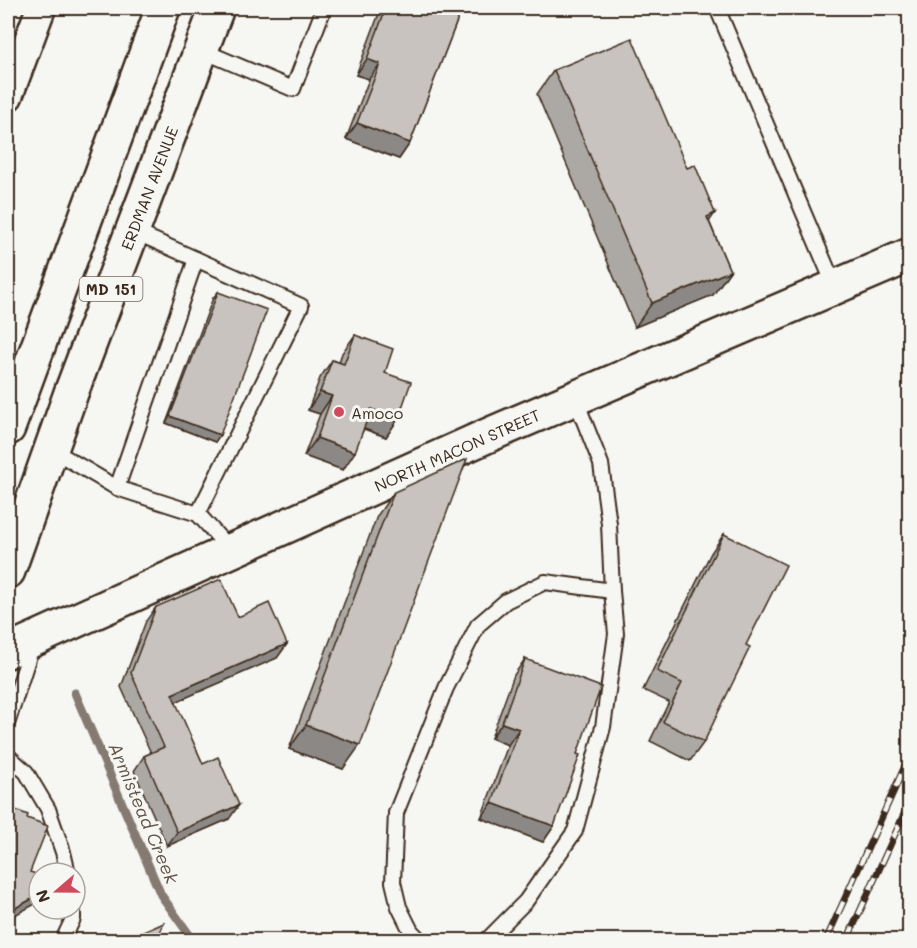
<svg xmlns="http://www.w3.org/2000/svg" width="917" height="948" font-family="Mali,sans-serif">
	<style>
		.lines { fill: none; stroke-linecap: round; stroke-linejoin: round }
		.stream { stroke: #857a71; stroke-width: 9 }
		.service-casing { stroke: #3b2a1e; stroke-width: 18 }
		.minor-casing { stroke: #3b2a1e; stroke-width: 33 }
		.tertiary-casing { stroke: #3b2a1e; stroke-width: 38 }
		.primary-casing { stroke: #3b2a1e; stroke-width: 38 }
		.service { stroke: #f6f6f2; stroke-width: 14 }
		.minor { stroke: #f6f6f2; stroke-width: 28 }
		.tertiary { stroke: #f6f6f2; stroke-width: 33 }
		.primary { stroke: #f6f6f2; stroke-width: 33 }
		.rail-casing { stroke: #3b2a1e; stroke-width: 7 }
		.rail { stroke: #f6f6f2; stroke-width: 4.5; stroke-dasharray: 14; stroke-linecap: butt }
		.wall { fill: #aca8a3; stroke: #3b2a1e; stroke-width: 1.5 }
		.shaded-wall { fill: #8c8885; stroke: #3b2a1e; stroke-width: 1.5 }
		.building { fill: #c8c3be; stroke: #3b2a1e; stroke-width: 1.5 }
		.poi-dot { fill: #d1495b; stroke: #f6f6f2; stroke-width: 2 }
		.labels { text-anchor: middle; dominant-baseline: central; stroke-width: 6; stroke-linejoin: round; paint-order: stroke }
		.shield { fill: #f6f6f2; stroke: #73675e; stroke-width: 1.5 }
		.shield-label { font-size: 15px; font-weight: bold; fill: #3b2a1e }
		.street-label { font-size: 16px; fill: #3b2a1e; stroke: #f6f6f2 }
		.poi-label { font-size: 16px; fill: #3b2a1e; stroke: #f6f6f2; text-anchor: start }
		.water-label { font-size: 18px; font-style: italic; fill: #605248; stroke: #f6f6f2 }
	</style>
	<rect width="100%" height="100%" fill="#f6f6f2"/>
	<filter id="ink" filterUnits="userSpaceOnUse"><feTurbulence type="fractalNoise" baseFrequency=".0167" numOctaves="2"/><feDisplacementMap in="SourceGraphic" scale="12" xChannelSelector="R" yChannelSelector="G"/><feConvolveMatrix kernelMatrix="1 2 1 2 8 2 1 2 1" color-interpolation-filters="sRGB"/></filter>
	<g filter="url(#ink)">
		<g class="lines">
			<polyline class="stream" points="75,693 161,895 193,940"/>
			<defs>
				<g id="service">
					<polyline points="717,8 835,287"/>
					<polyline points="201,50 293,89 324,8"/>
					<polyline points="133,231 301,306 198,514 231,551"/>
					<polyline points="51,449 117,488 196,259"/>
					<polyline points="117,488 198,514"/>
					<polyline points="8,721 33,643"/>
					<polyline points="8,756 26,772 48,809 63,852 68,873"/>
					<polyline points="63,940 73,919 73,909"/>
					<polyline points="420,940 411,931 399,907 393,882 396,813 446,688 478,625 506,601 545,582 612,591"/>
					<polyline points="487,940 526,901 575,831 603,727 616,634 612,591 609,524 601,464 575,398"/>
				</g>
				<polyline id="minor" points="8,96 41,8"/>
				<polyline id="tertiary" points="8,651 491,434 910,255"/>
				<g id="primary">
					<polyline points="8,428 163,8"/>
					<polyline points="8,571 71,393 217,8"/>
				</g>
			</defs>
			<use href="#service" class="service-casing"/>
			<use href="#minor" class="minor-casing"/>
			<use href="#tertiary" class="tertiary-casing"/>
			<use href="#primary" class="primary-casing"/>
			<use href="#service" class="service"/>
			<use href="#minor" class="minor"/>
			<use href="#tertiary" class="tertiary"/>
			<use href="#primary" class="primary"/>
			<defs>
				<g id="rail">
					<polyline points="826,940 910,755"/>
					<polyline points="847,940 910,801"/>
					<polyline points="909,940 910,939"/>
				</g>
			</defs>
			<use href="#rail" class="rail-casing"/>
			<use href="#rail" class="rail"/>
		</g>
		<g class="wall">
			<polygon points="381,8 462,8 410,143 399,159 346,139 369,79 356,75"/>
			<polygon points="554,70 709,221 730,271 713,295 635,327 537,94"/>
			<polygon points="218,292 215,442 166,423 213,298"/>
			<polygon points="355,335 385,373 398,419 386,437 364,429 343,470 304,456 320,414 308,410 320,378 332,360 339,362 342,353"/>
			<polygon points="394,492 343,769 289,749 377,516"/>
			<polygon points="724,534 746,645 704,742 690,761 650,741 669,702 643,690 711,553"/>
			<polygon points="156,607 238,617 287,644 277,658 175,702 203,764 229,819 167,846 134,771 144,756 151,753 121,687 146,621"/>
			<polygon points="525,659 577,754 554,826 543,842 481,818 508,745 491,738 514,675"/>
		</g>
		<g class="shaded-wall">
			<polygon points="367,59 380,64 369,79 356,75"/>
			<polygon points="357,123 410,143 399,159 346,139"/>
			<polygon points="715,213 698,238 707,217"/>
			<polygon points="730,271 713,295 635,327 652,303"/>
			<polygon points="320,392 332,396 320,414 308,410"/>
			<polygon points="371,409 398,419 386,437 359,427"/>
			<polygon points="170,416 220,435 215,442 166,423"/>
			<polygon points="317,438 355,452 343,470 304,456"/>
			<polygon points="287,644 277,658 162,708 172,694"/>
			<polygon points="502,723 519,729 508,745 491,738"/>
			<polygon points="306,725 360,745 343,769 289,749"/>
			<polygon points="492,803 554,826 543,842 481,818"/>
			<polygon points="239,805 229,819 167,846 177,832"/>
			<polygon points="39,895 39,902 9,918 8,921 8,912"/>
		</g>
		<g class="building">
			<polygon points="386,8 462,8 410,143 357,123 380,64 367,59"/>
			<polygon points="632,38 687,168 695,165 715,213 707,217 730,271 652,303 554,70"/>
			<polygon points="218,292 267,310 220,435 170,416"/>
			<polygon points="355,335 393,349 385,373 411,382 398,419 371,409 355,452 317,438 332,396 320,392 332,360 344,364"/>
			<polygon points="467,459 360,745 306,725 394,492"/>
			<polygon points="724,534 786,565 746,645 750,647 704,742 663,722 682,683 657,671"/>
			<polygon points="221,579 238,617 269,603 287,644 172,694 203,764 218,757 239,805 177,832 144,756 164,747 131,673 156,607"/>
			<polygon points="525,659 601,687 577,754 580,755 554,826 492,803 519,729 502,723"/>
			<polygon points="8,807 28,815 27,818 48,826 30,872 39,875 39,895 8,912"/>
			<polygon points="164,923 157,940 125,940"/>
		</g>
	</g>
	<circle class="poi-dot" cx="339" cy="412" r="6"/>
	<g class="labels">
		<rect class="shield" x="79.5" y="277" width="63" height="24" rx="4.5"/>
		<g class="shield-label">
			<text x="111" y="289">MD 151</text>
		</g>
		<g class="street-label">
			<text transform="translate(149 188) rotate(-69)">ERDMAN AVENUE</text>
			<text transform="translate(457 450) rotate(-24)">NORTH MACON STREET</text>
		</g>
		<g class="poi-label">
			<text x="351" y="412">Amoco</text>
		</g>
		<g class="water-label">
			<text transform="translate(144 813) rotate(67)">Armistead Creek</text>
		</g>
	</g>
	<rect width="917" height="948" fill="none" stroke="#f6f6f2" stroke-width="30"/>
	<rect x="15" y="15" width="887" height="918" fill="none" stroke="#3b2a1e" stroke-width="2" filter="url(#ink)"/>
	<g transform="translate(57 891) rotate(250)"><circle r="28" fill="#f6f6f2" stroke="#aba49d" stroke-width="1.5"/>
	<path d="M0-4.5L10 22L0 15L-10 22Z" fill="#d1495b"/>
	<text y="-9" font-size="16" font-weight="bold" text-anchor="middle" fill="#3b2a1e">N</text>
	</g>
</svg>
